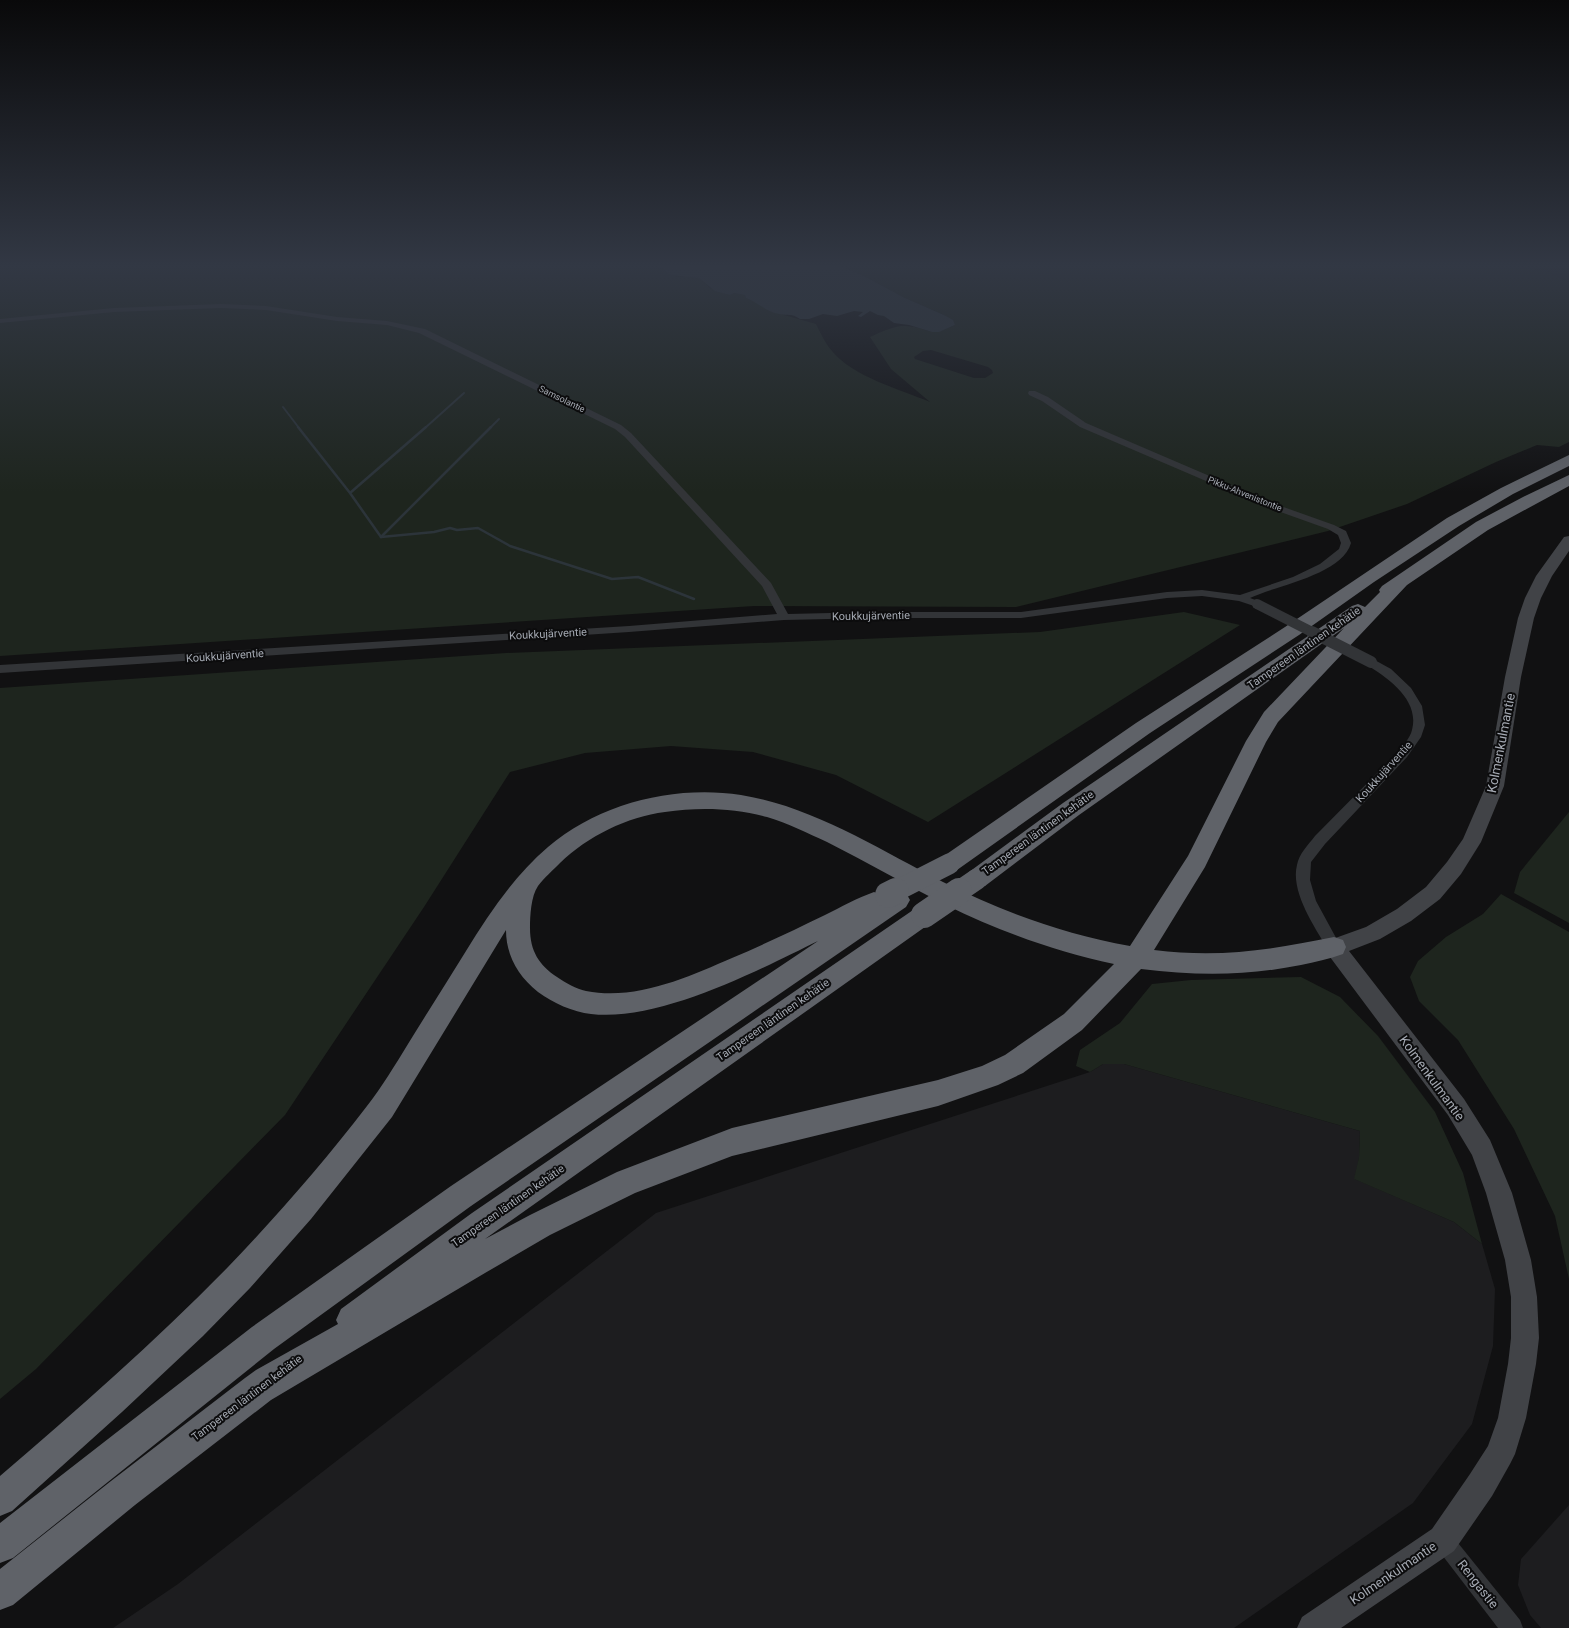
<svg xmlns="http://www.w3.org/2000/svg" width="1569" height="1628" font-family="Roboto,sans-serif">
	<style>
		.built { fill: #1d1d1f }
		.green { fill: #1e251e; fill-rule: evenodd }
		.water { fill: #2c343a }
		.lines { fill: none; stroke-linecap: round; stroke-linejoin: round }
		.stream-far1 { stroke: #2c343a; stroke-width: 2 }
		.stream { stroke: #2c343a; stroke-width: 2.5 }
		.street { fill: #323437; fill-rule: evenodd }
		.secondary { fill: #414347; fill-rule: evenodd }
		.highway { fill: #5f6268; fill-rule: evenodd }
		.street-bridge-far1 { stroke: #323437; stroke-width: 10 }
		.street-bridge { stroke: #323437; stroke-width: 12 }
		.highway-bridge-far1 { stroke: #5f6268; stroke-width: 21 }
		.highway-bridge { stroke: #5f6268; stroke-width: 26 }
		.labels { text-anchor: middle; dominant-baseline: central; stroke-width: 4; stroke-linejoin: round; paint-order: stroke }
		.far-street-label { font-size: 9px; fill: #a4a9b2; stroke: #0c0c0d }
		.street-label { font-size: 11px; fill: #a4a9b2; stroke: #0c0c0d }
		.near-street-label { font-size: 13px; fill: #a4a9b2; stroke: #0c0c0d }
	</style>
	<rect width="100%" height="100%" fill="#111112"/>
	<g class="built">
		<polygon points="1499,264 1569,264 1569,282 1545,271"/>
		<polygon points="1103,1064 1124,1064 1360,1131 1359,1158 1355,1179 1454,1222 1482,1244 1495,1289 1493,1346 1472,1424 1413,1503 1234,1628 113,1628 178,1584 656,1213 1090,1072"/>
		<polygon points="1569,1505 1569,1628 1541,1628 1530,1615 1518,1585 1521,1559"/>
	</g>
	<g class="green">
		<path d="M0,264H656L677,277L690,276L699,278L710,288L730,295L734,293L745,295L746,298C757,302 766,310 777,313C790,317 803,320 816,324C821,334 825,343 832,351C853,377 900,389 930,402L891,369L870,337C879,333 893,326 903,326C929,326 926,339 955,325L944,315L903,297L864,276L835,264H1499L1545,271L1569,282V442L1559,447L1537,445L1496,462L1407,504L1328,531L1016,607L754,606L0,656ZM931,350L988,367L992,370L993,373L985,378H974L915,359L914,357L923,351Z"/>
		<polygon points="1184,612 1240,625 928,822 836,775 753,752 671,746 585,753 510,772 424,907 285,1115 36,1369 0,1399 0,688 506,653 1040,632"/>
		<polygon points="1569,812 1569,923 1514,893 1520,872"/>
		<polygon points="1501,894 1569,932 1569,1279 1555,1216 1514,1129 1458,1040 1419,1001 1410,977 1418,961 1446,937 1483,914"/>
		<polygon points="1301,977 1340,997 1378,1036 1435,1112 1463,1173 1482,1244 1454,1222 1354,1179 1359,1157 1360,1131 1124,1064 1103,1064 1090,1072 1076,1066 1080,1050 1120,1023 1152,984 1191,980"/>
	</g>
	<path class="water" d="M656,264H835L864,276L903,297L944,315L953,320L955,325L939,332H932L909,325L894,323L884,316L878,315L870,311L861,317L858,316L863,312L854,311L837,316L823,314L809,319H800C792,313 788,316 779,314C767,312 757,302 746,298L745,295L734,293L730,295L715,291L699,278L671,275Z"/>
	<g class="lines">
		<g class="stream-far1">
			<polyline points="283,407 299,428"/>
			<polyline points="425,428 464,393"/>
			<polyline points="490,428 499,419"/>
		</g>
		<g class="stream">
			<polyline points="298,427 350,493 381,537"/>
			<polyline points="350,493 426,427"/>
			<polyline points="381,537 434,532 450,528 457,530 478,528 510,546 612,579 638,577 694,599"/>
			<polyline points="381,537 491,427"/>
		</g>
		<g class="street">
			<path d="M221,304L266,306L337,317L387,321L425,329L621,425L631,433L771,583L788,614L873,612H1021L1167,592L1202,590L1240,595L1293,577L1320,564L1339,549L1341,543L1338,535L1328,529L1269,508L1080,427L1042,401L1029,395L1028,393L1029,391H1035L1048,397L1086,423L1275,504L1334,525L1346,531L1351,543C1342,575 1277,585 1250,598L1261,602L1262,604L1257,607L1239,601L1202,596L1167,598L1021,618H873L784,620L629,632L0,673V665L629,626L777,614L762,586L625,437L615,429L419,333L387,325L337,321L266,310L221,308L114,312L0,323V319L114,308Z"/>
			<path d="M1371,658L1391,669L1411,688L1422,706L1425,725L1421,737L1407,757L1325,844L1311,862L1310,880L1316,901L1341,947L1339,951L1334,953L1329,951C1316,929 1290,892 1297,865C1299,854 1308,845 1315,836L1399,751C1404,744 1410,738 1412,730C1420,700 1388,678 1367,665L1365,662L1367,659Z"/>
			<polygon points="1443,1530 1450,1533 1520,1620 1523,1628 1498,1628 1436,1547 1433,1540 1436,1533"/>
		</g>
		<polygon class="secondary" points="1569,536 1569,551 1552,576 1541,598 1534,618 1521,677 1504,786 1481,842 1461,874 1440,899 1411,921 1380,939 1349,951 1464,1099 1490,1140 1512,1193 1531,1260 1537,1297 1539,1338 1536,1364 1526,1418 1515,1454 1510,1464 1492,1496 1454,1551 1341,1628 1297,1628 1302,1617 1432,1529 1470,1474 1488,1446 1498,1418 1508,1364 1511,1338 1511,1297 1505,1260 1486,1193 1472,1155 1448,1115 1327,953 1323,947 1327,941 1366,927 1397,909 1426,887 1447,862 1463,839 1486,786 1505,677 1518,618 1525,598 1536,576 1564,537"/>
		<g class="highway">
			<polygon points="1569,455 1569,466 1513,494 1459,526 1374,582 1299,635 1150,733 957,870 949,873 941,870 938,864 941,858 1136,723 1285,627 1447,518 1501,488"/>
			<path d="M1569,475V486L1488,530L1407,585L1278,722L1266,742L1205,867L1154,950C1220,958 1270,950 1334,937L1343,940L1346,947L1343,954C1329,959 1315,962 1301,965C1246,976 1197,976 1141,969L1082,1030L1023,1073L998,1085L938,1106L732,1156L635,1193L550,1235L485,1273L271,1400L135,1505L13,1605L0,1610V1569L111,1481L245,1378L256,1370L338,1324L336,1320L341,1309L472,1213L916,908L924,905L932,908L936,915L932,922L485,1239L530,1215L617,1172L732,1128L938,1080L982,1066L1005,1055L1064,1014L1114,964C1056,952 999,931 946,905C906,885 867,862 827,842C807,833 788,823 767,817C734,808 699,807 665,812C627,817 588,836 560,863C553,870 544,878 538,886C531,896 530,916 530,928C530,951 539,965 557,977C566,983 576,989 586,991C636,1001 688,977 732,958C763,945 794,930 825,915C841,907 857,898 874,892L882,895L883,897L898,890L906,893L910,900L906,907L471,1206L274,1349L13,1558L0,1563V1523L252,1327L451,1186L818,941C757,971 659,1022 591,1014C573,1012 553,1003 538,992C518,976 506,955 506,930L392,1117L311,1219L250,1288L203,1336L122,1412L12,1511L0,1516V1476C78,1409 156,1341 228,1267C277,1216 324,1162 367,1106C382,1087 395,1065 408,1044C427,1013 447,982 466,951C489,914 514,876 548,847C600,803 674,785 741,795C814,807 878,849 943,882C1003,912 1064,934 1130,946L1188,856L1246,741L1264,712L1344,628L1079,815L985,886L977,888L969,886L965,879L969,872L1063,803L1352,606L1358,604L1365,607L1380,592L1379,590L1382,586L1476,522L1523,497Z"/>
		</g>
		<polyline class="street-bridge-far1" points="1257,604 1314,633"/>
		<polyline class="street-bridge" points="1312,632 1371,662"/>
		<g class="highway-bridge-far1">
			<polyline points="894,892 949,864"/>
			<polyline points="958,892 977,879"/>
		</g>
		<g class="highway-bridge">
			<polyline points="888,895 896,891"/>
			<polyline points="924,915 959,891"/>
		</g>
	</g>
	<linearGradient id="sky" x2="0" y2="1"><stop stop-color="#09090a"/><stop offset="0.54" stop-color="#323844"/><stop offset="1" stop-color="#323844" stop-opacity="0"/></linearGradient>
	<rect width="1569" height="492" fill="url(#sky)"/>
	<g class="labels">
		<g class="far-street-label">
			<text transform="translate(562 399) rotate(26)">Samsolantie</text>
			<text transform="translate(1245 494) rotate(22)">Pikku-Ahvenistontie</text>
		</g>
		<g class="street-label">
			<text transform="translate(871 616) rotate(-1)">Koukkujärventie</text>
			<text transform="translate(548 634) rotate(-3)">Koukkujärventie</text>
			<text transform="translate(1304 648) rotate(-35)">Tampereen läntinen kehätie</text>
			<text transform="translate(225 656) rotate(-4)">Koukkujärventie</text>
			<text transform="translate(1384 772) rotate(-48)">Koukkujärventie</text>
			<text transform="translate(1038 833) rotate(-36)">Tampereen läntinen kehätie</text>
			<text transform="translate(773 1020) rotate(-35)">Tampereen läntinen kehätie</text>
			<text transform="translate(508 1206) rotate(-35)">Tampereen läntinen kehätie</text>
			<text transform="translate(247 1398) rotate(-37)">Tampereen läntinen kehätie</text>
		</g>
		<g class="near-street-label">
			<text transform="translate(1501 743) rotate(-79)">Kolmenkulmantie</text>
			<text transform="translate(1432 1078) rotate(54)">Kolmenkulmantie</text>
			<text transform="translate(1393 1573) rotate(-34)">Kolmenkulmantie</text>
			<text transform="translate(1478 1584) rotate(52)">Rengastie</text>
		</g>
	</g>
</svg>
